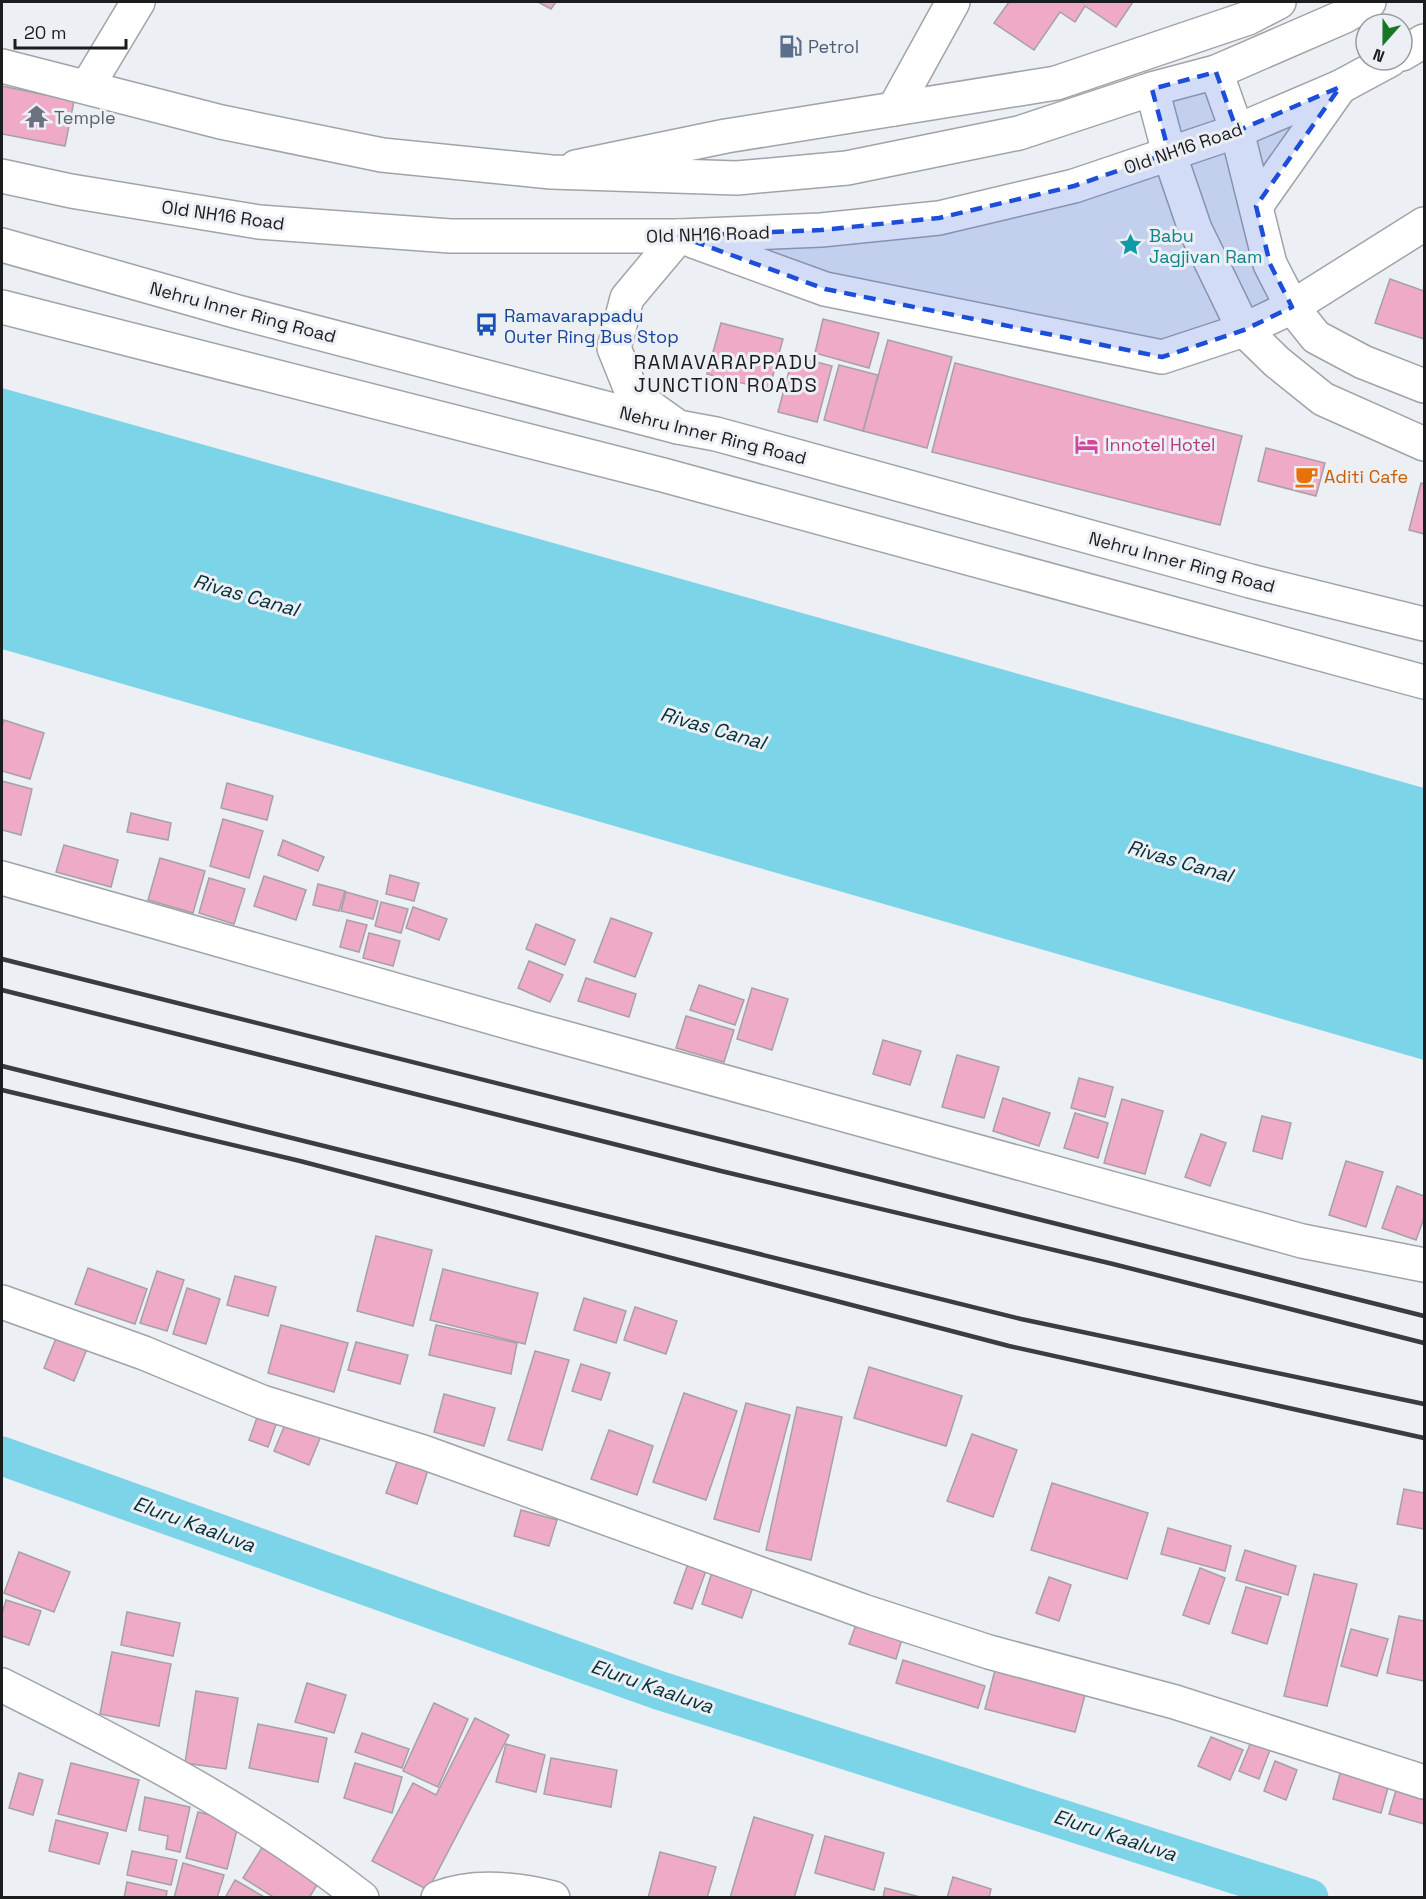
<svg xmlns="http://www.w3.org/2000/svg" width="1426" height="1899" font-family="'Space Grotesk',sans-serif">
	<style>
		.water { fill: #7bd4e8 }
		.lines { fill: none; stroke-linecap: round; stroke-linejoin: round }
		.canal { stroke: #7bd4e8; stroke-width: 39 }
		.building { fill: #efaac8; stroke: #a6a1a3; stroke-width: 1.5 }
		.minor-casing { stroke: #a0a3a7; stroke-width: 36 }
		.tertiary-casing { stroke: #a0a3a7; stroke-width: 36 }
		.secondary-casing { stroke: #a0a3a7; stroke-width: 36 }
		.primary-casing { stroke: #a0a3a7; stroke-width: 36 }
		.trunk-casing { stroke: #a0a3a7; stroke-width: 36 }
		.minor { stroke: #fff; stroke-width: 33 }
		.tertiary { stroke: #fff; stroke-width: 33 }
		.secondary { stroke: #fff; stroke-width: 33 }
		.primary { stroke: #fff; stroke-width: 33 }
		.trunk { stroke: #fff; stroke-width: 33 }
		.rail { stroke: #3b3c3e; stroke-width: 4.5 }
		.marked { fill: #1d4ed8; fill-opacity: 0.2; stroke: #1d4ed8; stroke-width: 4.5; stroke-dasharray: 12 8; stroke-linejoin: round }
		.labels { text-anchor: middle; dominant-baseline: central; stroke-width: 6; stroke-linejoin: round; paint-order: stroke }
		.service-label { font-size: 18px; fill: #4e5e75; stroke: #eceff3; text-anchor: start }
		.worship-label { font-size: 18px; fill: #5b616d; stroke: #eceff3; text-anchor: start }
		.street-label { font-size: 18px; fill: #1b1c1d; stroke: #eceff3 }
		.culture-label { font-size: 18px; fill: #0d838f; stroke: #eceff3; text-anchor: start }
		.transit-label { font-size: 18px; fill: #164399; stroke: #eceff3; text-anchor: start }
		.hotel-label { font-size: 18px; fill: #b23c85; stroke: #eceff3; text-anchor: start }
		.food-label { font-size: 18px; fill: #c56008; stroke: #eceff3; text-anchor: start }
		.neighbourhood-label { font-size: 20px; letter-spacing: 1.5px; fill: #1b1c1d; stroke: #eceff3 }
		.water-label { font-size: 20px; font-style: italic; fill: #022f38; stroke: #eceff3 }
	</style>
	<rect width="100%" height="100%" fill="#eceff3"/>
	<polygon class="water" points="2,388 1424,788 1424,1060 2,649"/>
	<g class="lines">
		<polyline class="canal" points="2,1456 658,1690 1309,1898"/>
	</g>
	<g class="building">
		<polygon points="538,2 556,2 551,9"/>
		<polygon points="1009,2 1133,2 1116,27 1085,6 1075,22 1060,12 1034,50 994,23"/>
		<polygon points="2,86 74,101 65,146 2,134"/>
		<polygon points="1390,279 1424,291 1424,339 1375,323"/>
		<polygon points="823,319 879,333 869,368 815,353"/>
		<polygon points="721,323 783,339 769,390 707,374"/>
		<polygon points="888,340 952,357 927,448 863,431"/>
		<polygon points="793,356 832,366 817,422 778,412"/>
		<polygon points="955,363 1242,436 1220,525 932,452"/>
		<polygon points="839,365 878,375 863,431 824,420"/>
		<polygon points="1266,448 1325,463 1316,496 1258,481"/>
		<polygon points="1421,483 1424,484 1424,534 1409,530"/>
		<polygon points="4,720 44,733 30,779 2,771 2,728"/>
		<polygon points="2,781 32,789 21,835 2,830"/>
		<polygon points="227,783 273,796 267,820 221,808"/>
		<polygon points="131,813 171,823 168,840 127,832"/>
		<polygon points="223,819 263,831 249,878 210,866"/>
		<polygon points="283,840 324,857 318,871 278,855"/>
		<polygon points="64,845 118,860 111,887 56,872"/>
		<polygon points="160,858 205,871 193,913 148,900"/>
		<polygon points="390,875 419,883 414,901 386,894"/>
		<polygon points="264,876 306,890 296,920 254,906"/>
		<polygon points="209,878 245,889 234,924 199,913"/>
		<polygon points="318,884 345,891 339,911 313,905"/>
		<polygon points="346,892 378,901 373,919 341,911"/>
		<polygon points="381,902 408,909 401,933 375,926"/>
		<polygon points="413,907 447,919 439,940 406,928"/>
		<polygon points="611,918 652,933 635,977 594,962"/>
		<polygon points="347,920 367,925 359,952 340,947"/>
		<polygon points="536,924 575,940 565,965 526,949"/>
		<polygon points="369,933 400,941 393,966 363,958"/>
		<polygon points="529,961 563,975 550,1002 518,988"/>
		<polygon points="586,978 636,994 629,1017 578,1001"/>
		<polygon points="699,985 744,1000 735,1025 690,1010"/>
		<polygon points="752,988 788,999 772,1050 737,1039"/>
		<polygon points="686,1016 734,1030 724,1062 676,1048"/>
		<polygon points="883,1040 921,1051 910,1085 873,1074"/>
		<polygon points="957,1055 999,1067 984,1118 942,1107"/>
		<polygon points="1079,1078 1113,1087 1105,1117 1071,1108"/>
		<polygon points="1003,1098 1050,1113 1039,1146 993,1131"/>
		<polygon points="1122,1099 1163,1111 1145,1174 1104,1163"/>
		<polygon points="1075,1113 1108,1123 1098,1158 1064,1148"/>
		<polygon points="1262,1116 1291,1123 1282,1159 1253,1151"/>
		<polygon points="1201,1134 1226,1143 1210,1186 1185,1177"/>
		<polygon points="1346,1161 1383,1172 1366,1227 1329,1215"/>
		<polygon points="1397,1186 1424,1196 1424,1218 1416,1240 1382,1228"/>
		<polygon points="376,1236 432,1250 413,1326 357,1311"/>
		<polygon points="88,1268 147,1289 135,1324 75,1304"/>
		<polygon points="443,1269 538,1293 525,1344 430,1320"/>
		<polygon points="157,1271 184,1280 167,1331 140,1323"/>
		<polygon points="235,1276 276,1287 268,1316 227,1305"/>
		<polygon points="187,1288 220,1299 206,1344 173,1334"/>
		<polygon points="584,1298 626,1311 616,1343 574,1330"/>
		<polygon points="635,1307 677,1321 666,1354 624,1340"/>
		<polygon points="281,1325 348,1343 334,1392 268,1373"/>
		<polygon points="436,1325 517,1343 511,1374 429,1355"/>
		<polygon points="57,1336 87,1349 74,1381 44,1368"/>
		<polygon points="356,1342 408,1355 400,1384 348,1370"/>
		<polygon points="535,1351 569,1360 542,1450 508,1440"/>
		<polygon points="581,1364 610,1373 601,1400 572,1391"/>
		<polygon points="869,1367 962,1396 946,1446 854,1418"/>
		<polygon points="684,1393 737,1411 706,1500 653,1482"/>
		<polygon points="444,1394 495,1408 484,1446 434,1432"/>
		<polygon points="746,1403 790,1415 759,1532 714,1519"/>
		<polygon points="797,1407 842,1417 811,1560 766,1550"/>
		<polygon points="259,1412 278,1419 268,1447 249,1440"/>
		<polygon points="286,1422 321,1436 309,1465 274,1451"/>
		<polygon points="609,1430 653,1446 637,1495 591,1479"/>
		<polygon points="972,1434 1017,1450 993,1517 947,1501"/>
		<polygon points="398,1459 428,1470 417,1504 386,1493"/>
		<polygon points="1052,1483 1148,1513 1127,1579 1031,1550"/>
		<polygon points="1404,1489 1424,1493 1424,1529 1397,1524"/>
		<polygon points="521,1510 557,1520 549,1546 514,1536"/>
		<polygon points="1168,1528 1231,1546 1225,1571 1161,1554"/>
		<polygon points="1245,1550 1296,1566 1288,1595 1236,1580"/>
		<polygon points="19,1552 70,1572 54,1612 4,1593"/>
		<polygon points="689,1561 707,1568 692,1609 674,1603"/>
		<polygon points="1200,1568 1225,1578 1209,1624 1183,1615"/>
		<polygon points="712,1572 753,1587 742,1618 702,1604"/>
		<polygon points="1314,1574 1357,1584 1327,1706 1284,1696"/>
		<polygon points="1049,1577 1071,1585 1059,1621 1036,1613"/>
		<polygon points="1246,1587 1281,1597 1267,1644 1232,1633"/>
		<polygon points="6,1600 41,1611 29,1645 2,1636 2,1614"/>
		<polygon points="127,1612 180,1623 173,1656 121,1645"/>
		<polygon points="1399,1616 1424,1621 1424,1681 1387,1673"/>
		<polygon points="857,1622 903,1636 896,1659 849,1644"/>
		<polygon points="1351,1629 1388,1639 1377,1676 1341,1666"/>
		<polygon points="112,1652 171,1664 159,1726 100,1714"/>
		<polygon points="903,1660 985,1686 978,1708 896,1683"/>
		<polygon points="995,1670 1085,1695 1075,1732 985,1709"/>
		<polygon points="307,1683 346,1695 334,1733 295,1722"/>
		<polygon points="196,1691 238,1698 226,1769 185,1763"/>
		<polygon points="434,1703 468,1719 438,1787 403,1771"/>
		<polygon points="475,1718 509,1735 428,1890 372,1861 413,1783 436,1795"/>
		<polygon points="258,1724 327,1738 318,1782 249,1768"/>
		<polygon points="362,1733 409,1749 402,1768 355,1752"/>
		<polygon points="1211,1737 1243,1750 1230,1780 1198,1766"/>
		<polygon points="1251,1742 1270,1750 1259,1779 1239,1771"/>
		<polygon points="506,1744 545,1755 536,1792 496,1782"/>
		<polygon points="551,1758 617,1770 611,1807 544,1794"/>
		<polygon points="1275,1761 1297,1770 1286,1800 1264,1791"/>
		<polygon points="71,1763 139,1780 126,1831 58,1814"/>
		<polygon points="355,1763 402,1777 392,1813 344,1798"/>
		<polygon points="1341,1770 1389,1784 1381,1813 1333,1799"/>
		<polygon points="19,1773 43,1780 33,1815 9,1808"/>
		<polygon points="1397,1787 1424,1794 1424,1824 1389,1814"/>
		<polygon points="145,1797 190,1807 180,1852 166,1849 168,1836 139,1830"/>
		<polygon points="198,1812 239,1822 227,1869 186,1858"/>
		<polygon points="754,1817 813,1835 794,1898 730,1898"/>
		<polygon points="56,1820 108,1833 99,1864 49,1851"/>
		<polygon points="825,1836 884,1853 874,1890 815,1873"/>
		<polygon points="263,1846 320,1880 309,1898 275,1898 243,1878"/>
		<polygon points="132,1851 177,1860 171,1885 127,1875"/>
		<polygon points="660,1852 716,1867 707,1898 648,1898"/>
		<polygon points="183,1863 224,1875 217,1898 174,1898"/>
		<polygon points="953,1877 991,1889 989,1898 947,1898"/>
		<polygon points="235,1880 266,1898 225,1898"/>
		<polygon points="127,1882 167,1891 166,1898 124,1898"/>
		<polygon points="885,1888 924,1898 883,1898"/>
	</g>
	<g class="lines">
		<defs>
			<g id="minor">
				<polyline points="87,87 138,2"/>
				<polyline points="2,878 529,1028 1302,1241 1424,1265"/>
				<polyline points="2,1302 144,1353 262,1402 423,1452 863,1611 989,1652 1175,1702 1424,1782"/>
				<path d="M2,1685C126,1747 252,1811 362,1898"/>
				<path d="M438,1898C474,1884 517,1889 553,1898"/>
			</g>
			<g id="tertiary">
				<polyline points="894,109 953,2"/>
				<polyline points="576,167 726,136 1056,83 1248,18 1279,2"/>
				<polyline points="1244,330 1292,307 1424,224"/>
			</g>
			<g id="secondary">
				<polyline points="1216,72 1237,131 1270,264 1292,307 1316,337 1363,362 1424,386"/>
				<polyline points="1152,89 1169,153 1195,229 1244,330 1277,362 1323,399 1424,444"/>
			</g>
			<g id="primary">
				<polyline points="1402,54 1424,41"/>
				<polyline points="2,66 221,122 382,155 551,172 737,178 847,168 1019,133 1152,89 1216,72 1345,16 1369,2"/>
				<polyline points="2,176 71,191 259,222 450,236 679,236 821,230 939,218 1074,186 1237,131 1340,87 1390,60"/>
				<polyline points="693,241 825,289 1162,357 1244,330"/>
				<polyline points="2,245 238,312 678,427 716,434 1250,581 1424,624"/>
				<polyline points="2,307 663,475 1424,682"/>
			</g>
			<g id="trunk">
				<polyline points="1256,206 1340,87"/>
				<polyline points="678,427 633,395 614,348 627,298 679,236"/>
			</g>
		</defs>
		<use href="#minor" class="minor-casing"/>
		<use href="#tertiary" class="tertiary-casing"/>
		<use href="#secondary" class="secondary-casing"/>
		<use href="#primary" class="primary-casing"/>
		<use href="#trunk" class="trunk-casing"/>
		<use href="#minor" class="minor"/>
		<use href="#tertiary" class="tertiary"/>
		<use href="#secondary" class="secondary"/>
		<use href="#primary" class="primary"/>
		<use href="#trunk" class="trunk"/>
		<g class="rail">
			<polyline points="2,959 1424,1316"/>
			<polyline points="2,990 721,1171 1113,1264 1424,1343"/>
			<polyline points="2,1066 1021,1319 1424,1404"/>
			<polyline points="2,1090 300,1161 1009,1346 1424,1438"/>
		</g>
	</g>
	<path class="marked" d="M1216,72L1237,131L1340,87L1256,206L1270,264L1292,307L1244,330L1162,357L825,289L679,236L821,230L939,218L1074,186L1169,153L1152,89Z"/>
	<defs>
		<symbol id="fuel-bare" viewBox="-9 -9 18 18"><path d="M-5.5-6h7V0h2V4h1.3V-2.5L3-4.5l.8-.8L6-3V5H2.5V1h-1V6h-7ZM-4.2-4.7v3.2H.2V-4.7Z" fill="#5c6f8a" stroke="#eceff3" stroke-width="2.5" paint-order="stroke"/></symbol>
		<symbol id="temple-bare" viewBox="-9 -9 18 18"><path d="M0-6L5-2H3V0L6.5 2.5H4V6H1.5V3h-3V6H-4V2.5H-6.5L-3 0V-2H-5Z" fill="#6b7280" stroke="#eceff3" stroke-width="2.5" paint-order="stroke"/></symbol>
		<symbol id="sight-bare" viewBox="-9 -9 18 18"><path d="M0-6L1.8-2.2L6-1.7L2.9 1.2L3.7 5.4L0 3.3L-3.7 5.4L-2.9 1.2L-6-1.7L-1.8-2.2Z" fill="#0f9aa8" stroke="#eceff3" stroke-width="2.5" paint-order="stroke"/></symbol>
		<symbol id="bus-bare" viewBox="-9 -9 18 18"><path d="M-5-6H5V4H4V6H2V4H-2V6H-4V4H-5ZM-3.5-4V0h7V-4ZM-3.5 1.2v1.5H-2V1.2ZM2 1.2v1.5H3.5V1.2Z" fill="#1a4fb4" stroke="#eceff3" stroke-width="2.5" paint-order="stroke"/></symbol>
		<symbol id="hotel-bare" viewBox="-9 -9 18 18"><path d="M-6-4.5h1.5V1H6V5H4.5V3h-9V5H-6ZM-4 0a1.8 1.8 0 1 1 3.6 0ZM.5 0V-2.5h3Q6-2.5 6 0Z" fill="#d1479c" stroke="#eceff3" stroke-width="2.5" paint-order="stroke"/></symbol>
		<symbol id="cafe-bare" viewBox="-9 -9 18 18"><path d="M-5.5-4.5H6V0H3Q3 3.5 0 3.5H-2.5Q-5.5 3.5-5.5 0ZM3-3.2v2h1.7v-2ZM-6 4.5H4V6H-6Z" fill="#e8710a" stroke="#eceff3" stroke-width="2.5" paint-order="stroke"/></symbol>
	</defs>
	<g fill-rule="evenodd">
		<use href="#fuel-bare" x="774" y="30" width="33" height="33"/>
		<use href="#temple-bare" x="20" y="100" width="33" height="33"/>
		<use href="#sight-bare" x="1114" y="228" width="33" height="33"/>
		<use href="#bus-bare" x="470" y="308" width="33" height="33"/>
		<use href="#hotel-bare" x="1070" y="428" width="33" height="33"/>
		<use href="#cafe-bare" x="1290" y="460" width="33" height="33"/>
	</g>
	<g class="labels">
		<g class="service-label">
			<text x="808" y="46">Petrol</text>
		</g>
		<g class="worship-label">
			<text x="54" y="117">Temple</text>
		</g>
		<g class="street-label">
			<text transform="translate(1183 148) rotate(-19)">Old NH16 Road</text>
			<text transform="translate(223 215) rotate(8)">Old NH16 Road</text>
			<text transform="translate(708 234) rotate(-2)">Old NH16 Road</text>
			<text transform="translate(243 312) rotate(15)">Nehru Inner Ring Road</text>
			<text transform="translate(713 435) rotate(14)">Nehru Inner Ring Road</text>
			<text transform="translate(1182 562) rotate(15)">Nehru Inner Ring Road</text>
		</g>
		<g class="culture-label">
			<text x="1149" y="235">Babu<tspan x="1149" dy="21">Jagjivan Ram</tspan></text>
		</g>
		<g class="transit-label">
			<text x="504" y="315">Ramavarappadu<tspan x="504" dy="21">Outer Ring Bus Stop</tspan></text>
		</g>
		<g class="hotel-label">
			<text x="1105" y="444">Innotel Hotel</text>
		</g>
		<g class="food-label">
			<text x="1324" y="476">Aditi Cafe</text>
		</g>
		<g class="neighbourhood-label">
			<text x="726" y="362">RAMAVARAPPADU<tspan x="726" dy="23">JUNCTION ROADS</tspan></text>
		</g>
		<g class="water-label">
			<text transform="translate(246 595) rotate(16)">Rivas Canal</text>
			<text transform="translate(713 728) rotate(16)">Rivas Canal</text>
			<text transform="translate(1180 861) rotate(16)">Rivas Canal</text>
			<text transform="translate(194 1524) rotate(20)">Eluru Kaaluva</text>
			<text transform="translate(652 1686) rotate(19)">Eluru Kaaluva</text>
			<text transform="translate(1115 1835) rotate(18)">Eluru Kaaluva</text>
		</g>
	</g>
	<rect width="1426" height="1899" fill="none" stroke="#1b1c1d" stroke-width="6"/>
	<g transform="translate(1384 42) rotate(201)"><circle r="28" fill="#eceff3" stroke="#989b9d" stroke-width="1.5"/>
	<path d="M0-4.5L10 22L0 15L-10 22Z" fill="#187727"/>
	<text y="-9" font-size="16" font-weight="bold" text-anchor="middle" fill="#1b1c1d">N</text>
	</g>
	<path d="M15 39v9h111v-9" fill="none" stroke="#1b1c1d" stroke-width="3"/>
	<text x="24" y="39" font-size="18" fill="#1b1c1d" stroke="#eceff3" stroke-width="4.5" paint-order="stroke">20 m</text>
</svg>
